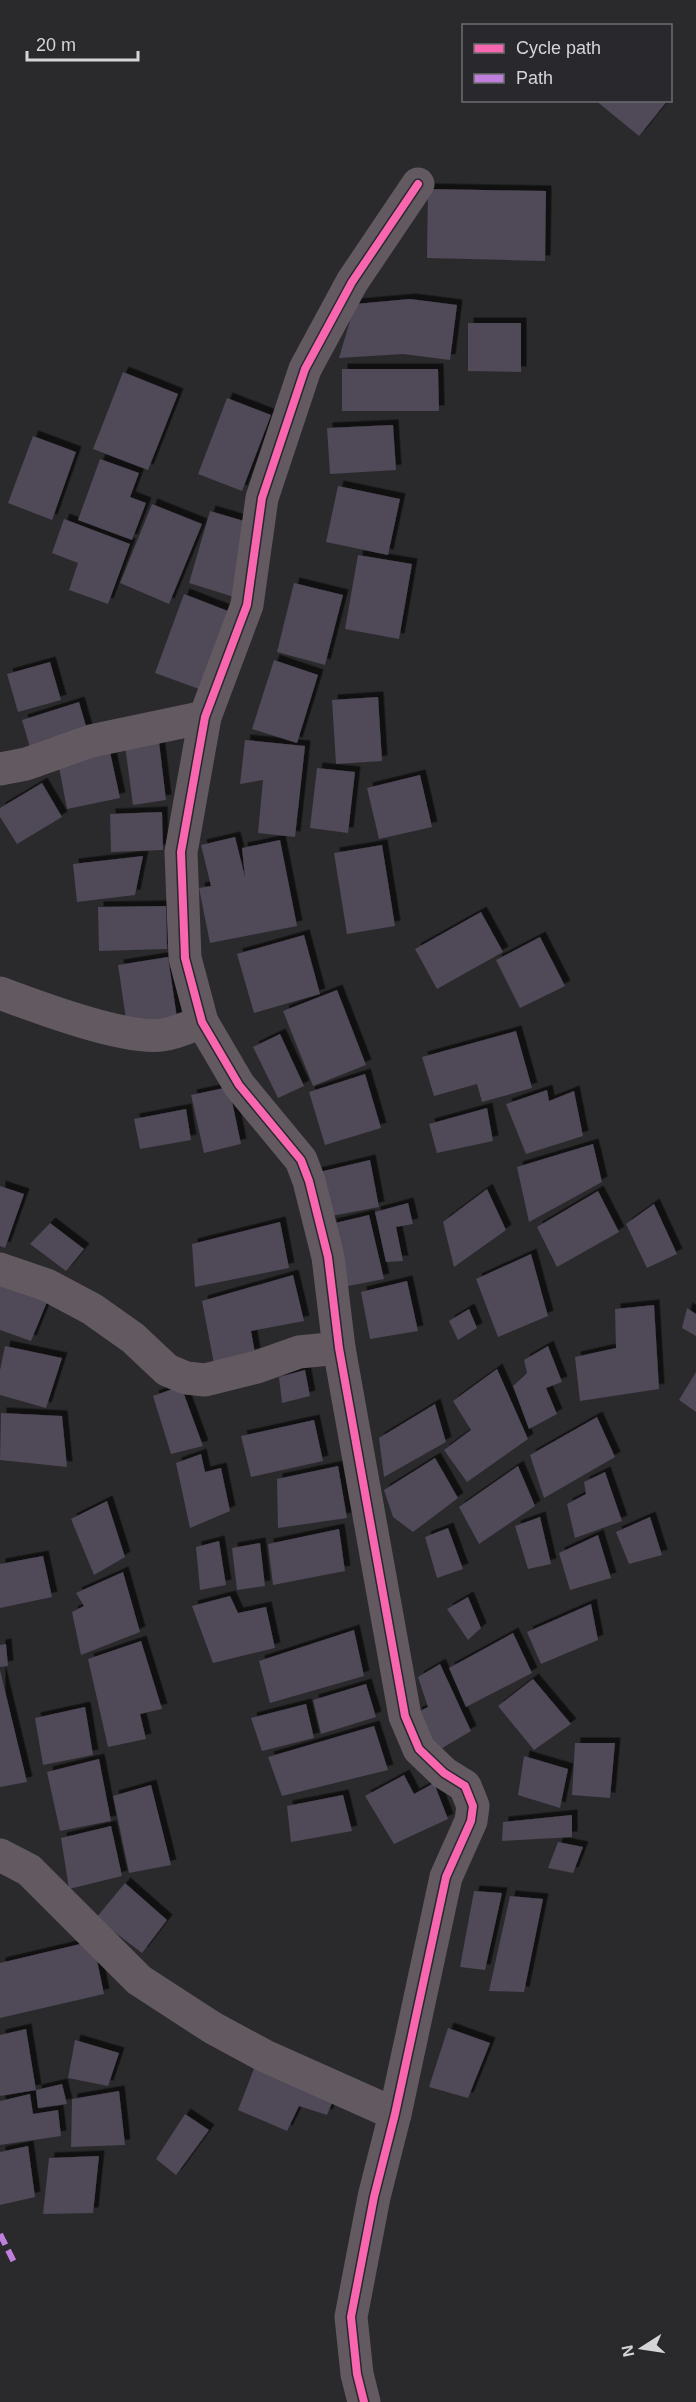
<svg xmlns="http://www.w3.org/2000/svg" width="696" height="2402" font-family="Arial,sans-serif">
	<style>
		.building { fill: #4f4858; filter: url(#shadow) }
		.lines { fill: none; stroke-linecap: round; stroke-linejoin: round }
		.minor { stroke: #635961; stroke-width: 33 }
		.quiet { stroke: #c07fdc; stroke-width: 6; stroke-dasharray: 12 6; stroke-linecap: butt }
		.cycleway-casing { stroke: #29282c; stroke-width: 11 }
		.cycleway { stroke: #f766af; stroke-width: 8 }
	</style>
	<defs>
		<filter id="shadow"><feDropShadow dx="5.5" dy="-5.5" stdDeviation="0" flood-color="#0009"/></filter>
	</defs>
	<rect width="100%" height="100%" fill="#2a292b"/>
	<g class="building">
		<polygon points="595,100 668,100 639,136"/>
		<polygon points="428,189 546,191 545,261 427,258"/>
		<polygon points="410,299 457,305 450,360 403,354 339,358 355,304"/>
		<polygon points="468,323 521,323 521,372 468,371"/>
		<polygon points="342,369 438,369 439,411 342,411"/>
		<polygon points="123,372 178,394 148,470 93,449"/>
		<polygon points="227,398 271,415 242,491 198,474"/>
		<polygon points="393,425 396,470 330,474 327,428"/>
		<polygon points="33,436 76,452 52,520 8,503"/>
		<polygon points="100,459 139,473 130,497 146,503 132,540 78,520"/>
		<polygon points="338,486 400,499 388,555 326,542"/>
		<polygon points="152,504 202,524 169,604 120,583"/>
		<polygon points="210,511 254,524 234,597 189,583"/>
		<polygon points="64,519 130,544 108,604 69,590 78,563 52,553"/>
		<polygon points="358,555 412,564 399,639 345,629"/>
		<polygon points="294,583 343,595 325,665 277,652"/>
		<polygon points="184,594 228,611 199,689 155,673"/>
		<polygon points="274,660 318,675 297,743 252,729"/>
		<polygon points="50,662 61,700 18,712 7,674"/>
		<polygon points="378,697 382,761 336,764 332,700"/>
		<polygon points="79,702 88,733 31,751 22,720"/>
		<polygon points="245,740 305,746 295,837 258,833 263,780 240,784"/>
		<polygon points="159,742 166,800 133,805 125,746"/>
		<polygon points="110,752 120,798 67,809 58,762"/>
		<polygon points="317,768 355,772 348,833 310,828"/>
		<polygon points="420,775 432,827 379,839 367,788"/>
		<polygon points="42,783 62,817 17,844 0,817 0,808"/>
		<polygon points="162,812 163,850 111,852 110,814"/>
		<polygon points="235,837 245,877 242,848 280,840 297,926 210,943 199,888 211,886 201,845"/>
		<polygon points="382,845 395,926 347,934 334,853"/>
		<polygon points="143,856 135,895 77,902 73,864"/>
		<polygon points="166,906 167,949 99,951 98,907"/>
		<polygon points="481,912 503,952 437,989 415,949"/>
		<polygon points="304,935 320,994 254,1013 237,954"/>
		<polygon points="540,937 565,986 520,1008 496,960"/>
		<polygon points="168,957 177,1018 127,1026 118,965"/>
		<polygon points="337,990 366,1065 313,1086 283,1011"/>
		<polygon points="516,1031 532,1088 482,1102 477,1084 434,1096 422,1057"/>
		<polygon points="280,1034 304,1086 278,1098 253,1047"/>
		<polygon points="365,1074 381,1128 325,1145 309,1092"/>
		<polygon points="229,1087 241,1144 204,1153 191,1095"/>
		<polygon points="547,1090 549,1101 574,1091 583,1136 526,1154 506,1104"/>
		<polygon points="487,1108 493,1141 437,1153 429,1124"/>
		<polygon points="186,1109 191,1140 140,1149 134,1119"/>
		<polygon points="593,1144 602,1182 529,1222 517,1167"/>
		<polygon points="370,1160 379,1207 326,1217 315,1173"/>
		<polygon points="0,1186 24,1194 5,1248 0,1246"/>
		<polygon points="487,1189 506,1230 454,1267 443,1222"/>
		<polygon points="598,1191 619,1232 557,1267 537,1227"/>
		<polygon points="408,1203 413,1224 396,1227 403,1261 386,1262 375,1212"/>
		<polygon points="654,1204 677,1254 647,1268 626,1224"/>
		<polygon points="369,1215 384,1279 343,1287 331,1224"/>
		<polygon points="280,1222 289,1268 195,1287 192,1244"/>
		<polygon points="50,1223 84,1249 66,1271 30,1244"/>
		<polygon points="531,1254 548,1316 498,1337 476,1279"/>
		<polygon points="293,1275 304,1321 251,1331 255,1353 214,1364 202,1301"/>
		<polygon points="0,1281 49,1297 31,1341 0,1330"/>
		<polygon points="407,1281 418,1331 370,1339 361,1292"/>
		<polygon points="654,1305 659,1389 580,1401 575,1357 616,1348 615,1309"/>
		<polygon points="687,1308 696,1314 696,1336 682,1328"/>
		<polygon points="469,1309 477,1328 458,1340 449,1321"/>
		<polygon points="5,1346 62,1358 46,1408 0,1395 0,1370"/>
		<polygon points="548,1346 562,1382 546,1388 557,1414 529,1429 513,1386 527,1373 524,1360"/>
		<polygon points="497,1369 528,1439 467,1482 444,1450 471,1430 453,1401"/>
		<polygon points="305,1370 310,1396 282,1403 279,1377"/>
		<polygon points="696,1372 696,1412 679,1400"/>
		<polygon points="181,1386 203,1446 171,1454 153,1396"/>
		<polygon points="435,1404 446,1442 384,1477 379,1438"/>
		<polygon points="1,1413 62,1416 67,1467 0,1460"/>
		<polygon points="597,1417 615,1457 544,1498 530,1455"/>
		<polygon points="314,1420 323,1461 251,1477 241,1436"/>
		<polygon points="201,1454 205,1472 221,1468 230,1511 190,1528 176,1463"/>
		<polygon points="435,1458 458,1498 413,1532 393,1517 384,1490"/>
		<polygon points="338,1466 347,1518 278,1528 277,1479"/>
		<polygon points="518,1466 535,1506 479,1544 459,1507"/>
		<polygon points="605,1472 622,1521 575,1538 567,1504 586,1494 584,1482"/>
		<polygon points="107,1501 125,1557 94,1575 71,1519"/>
		<polygon points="540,1517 551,1564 528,1569 515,1526"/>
		<polygon points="650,1517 662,1555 629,1564 616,1532"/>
		<polygon points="448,1528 463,1569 437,1578 425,1537"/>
		<polygon points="339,1529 345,1571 273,1585 268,1544"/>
		<polygon points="598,1535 611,1578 570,1590 559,1553"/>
		<polygon points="219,1541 226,1585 200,1590 196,1547"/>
		<polygon points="260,1543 265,1586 237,1590 232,1548"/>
		<polygon points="43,1556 52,1597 0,1608 0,1564"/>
		<polygon points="123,1572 140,1632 81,1655 72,1612 84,1606 76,1593"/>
		<polygon points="230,1596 238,1613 266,1607 275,1648 213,1663 192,1606"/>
		<polygon points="468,1597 481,1628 468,1640 447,1609"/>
		<polygon points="591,1604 598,1640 541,1664 527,1632"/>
		<polygon points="354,1630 364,1676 270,1703 259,1661"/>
		<polygon points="513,1633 532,1673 466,1707 449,1668"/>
		<polygon points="141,1641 162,1709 140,1714 146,1739 108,1747 88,1659"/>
		<polygon points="6,1644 8,1666 0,1667 0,1645"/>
		<polygon points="440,1664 471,1731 434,1753 416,1713 428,1707 418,1677"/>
		<polygon points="0,1670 27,1782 0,1787"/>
		<polygon points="533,1679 571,1724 534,1750 498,1706"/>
		<polygon points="366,1684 376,1717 321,1734 313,1700"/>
		<polygon points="306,1704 314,1738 262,1751 251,1718"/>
		<polygon points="85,1707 93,1755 43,1765 35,1718"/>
		<polygon points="374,1726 388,1770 282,1796 268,1757"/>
		<polygon points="575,1743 615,1743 610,1798 572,1795"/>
		<polygon points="524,1756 568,1769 560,1808 518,1795"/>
		<polygon points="99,1759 111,1821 60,1831 47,1772"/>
		<polygon points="404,1775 414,1794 434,1783 448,1819 394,1844 365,1796"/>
		<polygon points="151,1785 171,1865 129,1873 113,1796"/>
		<polygon points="343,1795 352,1831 291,1842 287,1806"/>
		<polygon points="572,1815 572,1837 502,1841 503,1822"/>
		<polygon points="111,1826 122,1876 69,1889 61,1838"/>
		<polygon points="558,1842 583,1847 573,1873 548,1868"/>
		<polygon points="125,1883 167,1920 142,1953 96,1918"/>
		<polygon points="474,1891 502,1893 485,1970 460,1967"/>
		<polygon points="510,1896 543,1899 524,1992 489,1991"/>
		<polygon points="93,1941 104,1994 0,2018 0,1963"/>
		<polygon points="448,2028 490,2043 468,2098 429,2087"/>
		<polygon points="26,2029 36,2090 0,2096 0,2035"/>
		<polygon points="75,2040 119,2053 108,2086 68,2078"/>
		<polygon points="257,2061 335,2096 327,2115 299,2106 287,2131 238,2110"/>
		<polygon points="62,2084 67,2104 38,2108 36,2090"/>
		<polygon points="119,2091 125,2145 71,2147 72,2099"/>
		<polygon points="30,2094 33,2114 58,2110 61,2136 0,2145 0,2101"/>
		<polygon points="185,2114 209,2130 176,2175 156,2159"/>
		<polygon points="28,2146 35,2197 0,2205 0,2152"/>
		<polygon points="99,2156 93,2213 43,2214 49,2158"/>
	</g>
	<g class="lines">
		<g class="minor">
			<polyline points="0,769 26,764 91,741 205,717"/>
			<path d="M0,993C37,1007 125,1040 162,1035C176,1033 189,1027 202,1022"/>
			<polyline points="0,1269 47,1285 92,1309 133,1338 167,1370 186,1378 205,1380 257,1367 299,1352 339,1348"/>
			<polyline points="0,1855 29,1870 139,1980 213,2028 265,2056 395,2114"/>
			<polyline points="364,2402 357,2374 351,2317 374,2197 395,2114 446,1877 471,1821 473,1806 465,1786 444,1773 419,1749 405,1716 339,1348 328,1257 309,1181 301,1160 239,1085 202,1022 185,958 181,852 205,717 247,605 262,498 305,369 352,282 418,184"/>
		</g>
		<polyline class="quiet" points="0,2234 15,2264"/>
		<defs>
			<polyline id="cycleway" points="364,2402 357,2374 351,2317 374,2197 395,2114 446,1877 471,1821 473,1806 465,1786 444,1773 419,1749 405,1716 339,1348 328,1257 309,1181 301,1160 239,1085 202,1022 185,958 181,852 205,717 247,605 262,498 305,369 352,282 418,184"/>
		</defs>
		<use href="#cycleway" class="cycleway-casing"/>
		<use href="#cycleway" class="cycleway"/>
	</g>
	<rect x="462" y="24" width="210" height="78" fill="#29282c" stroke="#6e6d70" stroke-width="1.5"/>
	<rect x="474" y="44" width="30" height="9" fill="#f766af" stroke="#6e6d70" stroke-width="1.5"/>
	<text x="516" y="54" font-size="18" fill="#d5d4d6">Cycle path</text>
	<rect x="474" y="74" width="30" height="9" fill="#c07fdc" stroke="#6e6d70" stroke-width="1.5"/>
	<text x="516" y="84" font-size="18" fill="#d5d4d6">Path</text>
	<g transform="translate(642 2348) rotate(258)" stroke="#29282c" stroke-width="4.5" paint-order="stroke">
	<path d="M0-4.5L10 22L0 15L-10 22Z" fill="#d5d4d6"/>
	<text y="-9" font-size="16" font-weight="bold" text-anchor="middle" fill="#d5d4d6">N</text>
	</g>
	<path d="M27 51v9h111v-9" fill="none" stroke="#d5d4d6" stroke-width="3"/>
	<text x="36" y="51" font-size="18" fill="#d5d4d6" stroke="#29282c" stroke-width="4.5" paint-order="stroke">20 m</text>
</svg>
